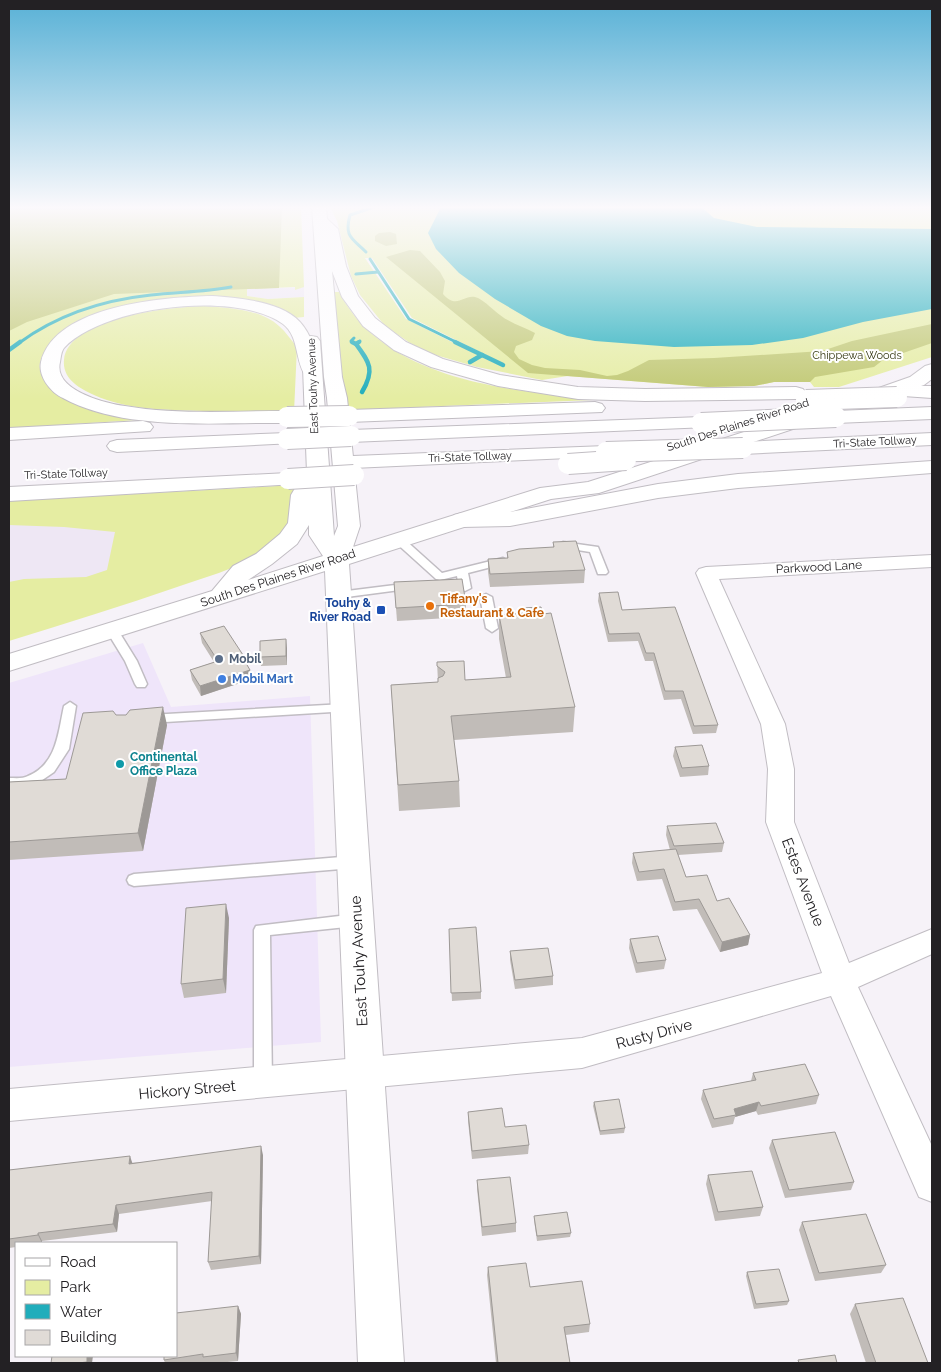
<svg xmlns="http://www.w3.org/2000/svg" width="941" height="1372" font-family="Raleway,sans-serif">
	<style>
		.commercial { fill: #efe5fa }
		.built { fill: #eee7f4 }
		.green { fill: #e5eda2; fill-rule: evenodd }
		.forest { fill: #c0c871 }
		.water { fill: #20adbb }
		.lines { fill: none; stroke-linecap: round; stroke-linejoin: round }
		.stream-far1 { stroke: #20adbb; stroke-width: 3 }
		.stream { stroke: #20adbb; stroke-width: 4.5 }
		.lane-casing { stroke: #c1bdc3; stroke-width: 3 }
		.street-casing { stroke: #c1bdc3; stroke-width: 2 }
		.secondary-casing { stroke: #c1bdc3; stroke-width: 2 }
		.highway-casing { stroke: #c1bdc3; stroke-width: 2 }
		.lane { fill: #fff; fill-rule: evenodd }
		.street { fill: #fff; fill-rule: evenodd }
		.secondary { fill: #fff; fill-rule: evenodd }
		.highway { fill: #fff; fill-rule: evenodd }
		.highway-bridge-casing { stroke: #c1bdc3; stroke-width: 22; stroke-linecap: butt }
		.highway-bridge { stroke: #fff; stroke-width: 20 }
		.wall { fill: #c1bcb8 }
		.shaded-wall { fill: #9d9996 }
		.building { fill: #e0dbd6; stroke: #9d9996 }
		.food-dot { fill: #e8710a; stroke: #fff; stroke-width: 2 }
		.transit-dot { fill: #1a4fb4; stroke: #fff; stroke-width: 2 }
		.service-dot { fill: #5c6f8a; stroke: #fff; stroke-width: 2 }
		.shop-dot { fill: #3f7fe0; stroke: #fff; stroke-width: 2 }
		.culture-dot { fill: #0f9aa8; stroke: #fff; stroke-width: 2 }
		.labels { text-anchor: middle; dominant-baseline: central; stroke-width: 4; stroke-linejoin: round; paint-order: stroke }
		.far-park-label { font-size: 11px; fill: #363914; stroke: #fff }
		.far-street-label { font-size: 11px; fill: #232124; stroke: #fff }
		.street-label { font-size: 12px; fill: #232124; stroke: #fff }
		.food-label { font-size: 12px; font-weight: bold; fill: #c56008; stroke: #fff; text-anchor: start }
		.transit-label { font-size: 12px; font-weight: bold; fill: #164399; stroke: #fff; text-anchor: end }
		.service-label { font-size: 12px; font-weight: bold; fill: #4e5e75; stroke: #fff; text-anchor: start }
		.shop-label { font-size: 12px; font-weight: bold; fill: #366cbe; stroke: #fff; text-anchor: start }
		.culture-label { font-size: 12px; font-weight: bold; fill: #0d838f; stroke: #fff; text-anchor: start }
		.near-street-label { font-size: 15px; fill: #232124; stroke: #fff }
	</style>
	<rect width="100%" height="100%" fill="#f6f2f8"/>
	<polygon class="commercial" points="143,643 171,707 310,696 321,1042 9,1067 9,683"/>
	<g class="built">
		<polygon points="304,287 304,297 268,299 247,296 247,289"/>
		<polygon points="261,503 9,622 9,515"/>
	</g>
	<g class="green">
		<path d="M9,207H301L304,287L295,290V287L247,289V296L268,299L304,297V317L293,318L269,308L170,300L57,337C51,344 44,350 41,359C31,386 80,408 100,413C113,416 126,417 138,420L9,428Z"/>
		<path d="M330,207H932V357L839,387H814L810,382H774L754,386L708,387L568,376L542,380L477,367L432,354L416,347L385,326L360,295L351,276L337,221ZM365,258H372L412,318L498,361L494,363L406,319Z"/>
		<path d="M334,292H339C384,379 506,391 593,398V400L346,410L340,379Z"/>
		<path d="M204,306C229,308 260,309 279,326C286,332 291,340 297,347L294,412C263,412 233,411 203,411C166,410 128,410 94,395C80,389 62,379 64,360C68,317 171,307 204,306Z"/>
		<path d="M295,485C295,507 291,529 273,544C247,566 212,575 180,586C123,606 66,623 9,641V582L24,579L86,577L107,570L115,532L64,527L9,525V501Z"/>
	</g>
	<g class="forest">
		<polygon points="9,207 282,207 279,288 114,294 27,322 9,331"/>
		<polygon points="390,232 396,234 397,244 386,246 375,241 375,236 379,233"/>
		<path d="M410,250L420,251L440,272L445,281L443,294C458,311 464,292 478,298C486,302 493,310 500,315C510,323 524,327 535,333L532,340L516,346L514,352L519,359L532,365L545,368L580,370L607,376L617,375L628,371L649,360L714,358L822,351L852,341L932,324V343L883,360L874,367L815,377L810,382H774L754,386L708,387L528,373L386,257Z"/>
	</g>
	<polygon class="water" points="441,207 701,207 714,218 757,227 932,229 932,309 863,322 803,338 752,345 674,347 595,341 567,336 541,326 495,299 459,273 436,249 428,233"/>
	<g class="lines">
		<g class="stream-far1">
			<path d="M366,252C352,238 344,237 350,215L374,207"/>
			<polyline points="370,259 409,319 458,343"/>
			<polyline points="356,274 378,272"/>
			<polyline points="354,338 351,341 354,343"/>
			<path d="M19,343C57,315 104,300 151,295C178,292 204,292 231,287"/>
			<polyline points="357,343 360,341"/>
		</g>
		<g class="stream">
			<polyline points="352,342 356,344"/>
			<path d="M359,342L356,344C370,363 375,370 362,392"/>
			<polyline points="455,342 503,365"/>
			<polyline points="9,350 20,342"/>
			<polyline points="470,362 482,355"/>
		</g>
		<defs>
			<g id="lane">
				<polygon points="399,537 403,538 442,573 503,558 508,561 507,563 468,573 471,588 465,591 459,588 457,576 440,580 436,579 395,542 394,540 395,538"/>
				<polygon points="563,542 598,547 608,572 606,574 598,574 590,552 559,547 558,545"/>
				<polygon points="411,583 417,586 415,588 339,598 333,595 339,592"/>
				<polygon points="486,594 492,597 498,628 492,632 486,628 480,597"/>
				<polygon points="112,626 116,627 137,661 147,684 145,687 137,687 135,684 125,661 106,630"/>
				<path d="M70,702L76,706L69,749L54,772L35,785L9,788V778C15,778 23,779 28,776C57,764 58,733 64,706Z"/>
				<polygon points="344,704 350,708 349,711 149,723 143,719 149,715"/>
				<polygon points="353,856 358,858 360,862 358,866 353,868 134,886 129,884 127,880 129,876 134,874"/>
				<polygon points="356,914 361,916 364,920 361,924 356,926 270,935 272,1083 269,1089 263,1091 257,1089 254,1083 254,930 256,926"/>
			</g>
			<polygon id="street" points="932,555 932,567 719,579 785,724 794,769 794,822 849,963 932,929 932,954 858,987 932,1146 932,1202 919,1197 831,996 582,1068 9,1121 9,1089 582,1038 822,973 766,822 768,769 761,724 696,573 699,569 706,567"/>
			<g id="secondary">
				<path d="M312,207H326L342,377L347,398L360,526L353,547L540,488L588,482L800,414L807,412L814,414L817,418L814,422L599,493L551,499L349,564L404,1363H358L325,571L9,671V654L212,591L233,566L256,554L280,534L288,523L291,495L304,473H307L302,341L305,337L311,336L317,337L320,341L334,536L338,526L327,398L324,377ZM309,525V535L323,556L248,580L272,564L297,544Z"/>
				<polygon points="932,364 932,379 924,385 863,406 856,404 853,400 856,396 910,377 925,366"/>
			</g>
			<g id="highway">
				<polygon points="320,216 325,217 338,229 346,266 358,296 375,318 406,342 443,359 500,375 578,387 645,389 796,387 803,389 806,393 803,397 796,399 645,401 578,399 498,386 431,367 394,350 363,326 342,297 330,266 324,231 313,220 315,217"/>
				<path d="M212,296C238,298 281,301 300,322C312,335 316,354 321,371L319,375L312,377L305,375C295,360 299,336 283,324C236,290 103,306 64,348C61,352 61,357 60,362C53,390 104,403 125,406C176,415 234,411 287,411L294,413L297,417L294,421L287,423C218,422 125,432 63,398C50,392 38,376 41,362C55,305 165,297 212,296Z"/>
				<polygon points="910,386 932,386 932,398 903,396 900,392 903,388"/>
				<polygon points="595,402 602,404 605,408 602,412 349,422 342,420 339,416 342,412 349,410"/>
				<polygon points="932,407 932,419 836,423 829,421 826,417 829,413 836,411"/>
				<polygon points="701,417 708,419 711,423 708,427 351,442 344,440 341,436 344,432 351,430"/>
				<polygon points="143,421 150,423 153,427 150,431 9,440 9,428"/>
				<polygon points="287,433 294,435 297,439 294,443 117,452 110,450 107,446 110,442 117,440"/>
				<polygon points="932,433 932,445 743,454 736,452 733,448 736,444 743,442"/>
				<polygon points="606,446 613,448 616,452 613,456 353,468 346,466 342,462 346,458 353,456"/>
				<polygon points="932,461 932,473 738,488 658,498 510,526 462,527 454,525 451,520 454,515 462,513 510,512 658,484 738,474"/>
				<polygon points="288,473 296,474 299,479 296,484 9,501 9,487"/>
			</g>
		</defs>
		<use href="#lane" class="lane-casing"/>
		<use href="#street" class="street-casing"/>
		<use href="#secondary" class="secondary-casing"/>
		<use href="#highway" class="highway-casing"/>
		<use href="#lane" class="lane"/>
		<use href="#street" class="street"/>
		<use href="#secondary" class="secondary"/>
		<use href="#highway" class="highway"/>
		<defs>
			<g id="highway-bridge">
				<polyline points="806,400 897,397"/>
				<polyline points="287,417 349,416"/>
				<polyline points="701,423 836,417"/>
				<polyline points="287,439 351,436"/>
				<polyline points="606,452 743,448"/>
				<polyline points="568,464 626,460"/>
				<polyline points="288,479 354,475"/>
			</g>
		</defs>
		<use href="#highway-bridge" class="highway-bridge-casing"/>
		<use href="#highway-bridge" class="highway-bridge"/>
	</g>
	<g class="wall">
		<polygon points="553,542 585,570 584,583 490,587 488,572 488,559 507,559 507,552 553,548"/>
		<polygon points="394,582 466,604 466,617 397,621"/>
		<polygon points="599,593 622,610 718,725 716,733 693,734 681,699 664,700 653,661 645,661 638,641 608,642 598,601"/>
		<polygon points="523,608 543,614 575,707 573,732 454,740 459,781 460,807 399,811 391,685 438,682 437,662 465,680 506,678 499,639 499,615 523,613"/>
		<polygon points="200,633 245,658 246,664 250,670 252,679 201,696 192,680 190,670 214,662 202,643"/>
		<polygon points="287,648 287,665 261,666 260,657"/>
		<polygon points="116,715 167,725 143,851 9,860 9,782 66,779"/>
		<polygon points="675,747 709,766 708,775 680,777 673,756"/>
		<polygon points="667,826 724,843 722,852 678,855 686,877 717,901 750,935 748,945 720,952 697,909 673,911 662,879 637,881 632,863 633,853 670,850 666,835"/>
		<polygon points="229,918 226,993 184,998 181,984"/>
		<polygon points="449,929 481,992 481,999 452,1001"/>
		<polygon points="630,939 666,960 664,969 636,973 629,948"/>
		<polygon points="510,951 553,976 553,985 515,989 510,960"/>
		<polygon points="753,1073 819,1095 816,1104 758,1115 756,1111 735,1117 733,1124 712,1128 701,1099 703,1090 751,1081"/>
		<polygon points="594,1102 625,1128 624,1133 600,1135 593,1106"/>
		<polygon points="468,1112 505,1127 529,1145 528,1154 472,1159 468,1121"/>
		<polygon points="772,1140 854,1182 851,1190 785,1198 769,1148"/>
		<polygon points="263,1155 261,1264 211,1270 208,1262 212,1201 119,1214 117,1232 42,1241 42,1243 16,1243 16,1247 9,1248 9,1170"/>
		<polygon points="708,1175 763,1207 760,1216 715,1221 706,1184"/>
		<polygon points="477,1180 516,1223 516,1232 482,1236 477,1189"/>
		<polygon points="534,1216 571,1233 570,1237 537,1241 534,1220"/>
		<polygon points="802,1222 886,1265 881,1273 815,1281 799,1230"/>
		<polygon points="488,1267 530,1287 590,1324 589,1332 566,1335 570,1363 496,1363 487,1275"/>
		<polygon points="747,1272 789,1301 787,1305 754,1309 746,1276"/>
		<polygon points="855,1304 928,1363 866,1363 850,1314"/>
		<polygon points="238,1306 241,1314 238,1361 217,1363 205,1363 205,1362 196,1363 165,1363 164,1360"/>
	</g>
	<g class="shaded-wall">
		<polygon points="286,639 287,648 287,665 286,656"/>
		<polygon points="250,670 252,679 201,696 200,686"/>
		<polygon points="163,707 167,725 143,851 138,833"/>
		<polygon points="226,904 229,918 226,993 223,979"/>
		<polygon points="750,935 748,945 720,952 722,942"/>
		<polygon points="759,1102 756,1111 735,1117 736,1115 734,1109"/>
		<polygon points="261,1146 263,1155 261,1264 259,1256"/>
		<polygon points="130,1156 133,1165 129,1164"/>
		<polygon points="116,1205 119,1214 117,1232 113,1224"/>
		<polygon points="38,1233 42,1241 42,1243 38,1235"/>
		<polygon points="238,1306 241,1314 238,1361 236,1353"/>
		<polygon points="87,1356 93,1356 92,1363 87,1363"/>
	</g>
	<g class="building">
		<polygon points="576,541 585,570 490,574 488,559 508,558 507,552 519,549 554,547 553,542"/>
		<polygon points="462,579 466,604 396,608 394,582"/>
		<polygon points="618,592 622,610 675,607 718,725 694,726 683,691 665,691 654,653 646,653 639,633 609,634 599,593"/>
		<polygon points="541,607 543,614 551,613 575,707 451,716 459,781 398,785 391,685 438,682 438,678 443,676 445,672 437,666 437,662 464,661 465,680 511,677 499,615 524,613 523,608"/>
		<polygon points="224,626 245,658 243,658 250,670 200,686 190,670 218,661 200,633"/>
		<polygon points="286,639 286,656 260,657 260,641"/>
		<polygon points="163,707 138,833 9,842 9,782 66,779 83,713 113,711 116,715 126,715 130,710"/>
		<polygon points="702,745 709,766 682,768 675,747"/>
		<polygon points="716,823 724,843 674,846 667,826"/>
		<polygon points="676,849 686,877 707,875 717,901 729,898 750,935 722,942 699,899 675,902 664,869 639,872 633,853"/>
		<polygon points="226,904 223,979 181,984 186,908"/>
		<polygon points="476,927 481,992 451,993 449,929"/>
		<polygon points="658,936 666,960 637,963 630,939"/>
		<polygon points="548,948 553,976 515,980 510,951"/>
		<polygon points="805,1064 819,1095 761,1106 759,1102 734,1109 736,1115 714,1119 703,1090 756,1080 753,1073"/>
		<polygon points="619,1099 625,1128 600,1131 594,1102"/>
		<polygon points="502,1108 505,1127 526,1125 529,1145 472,1151 468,1112"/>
		<polygon points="835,1132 854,1182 789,1190 772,1140"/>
		<polygon points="261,1146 259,1256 208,1262 212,1192 116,1205 113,1224 38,1233 38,1235 9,1239 9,1170 130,1156 129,1164"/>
		<polygon points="752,1171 763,1207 718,1212 708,1175"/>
		<polygon points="510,1177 516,1223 482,1227 477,1180"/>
		<polygon points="567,1212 571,1233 537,1236 534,1216"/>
		<polygon points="866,1214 886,1265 819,1273 802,1222"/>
		<polygon points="526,1263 530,1287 582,1281 590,1324 564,1327 570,1363 498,1363 488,1267"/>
		<polygon points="779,1269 789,1301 756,1304 747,1272"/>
		<polygon points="903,1298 928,1363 876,1363 855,1304"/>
		<polygon points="238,1306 236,1353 203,1357 203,1354 164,1360 164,1356 176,1356 176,1313"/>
		<polygon points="835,1355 837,1363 799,1363 798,1360"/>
		<polygon points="52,1356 87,1356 87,1362 78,1363 51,1363"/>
	</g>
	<linearGradient id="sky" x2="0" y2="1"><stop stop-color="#58b1d6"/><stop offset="0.52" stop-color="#fbf9fc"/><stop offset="1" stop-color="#fbf9fc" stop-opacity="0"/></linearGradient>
	<rect width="941" height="399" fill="url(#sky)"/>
	<circle class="food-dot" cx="430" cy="606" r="5"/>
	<rect class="transit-dot" x="376" y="605" width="10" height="10" rx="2.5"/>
	<circle class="service-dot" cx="219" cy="659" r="5"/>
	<circle class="shop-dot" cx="222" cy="679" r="5"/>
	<circle class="culture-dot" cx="120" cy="764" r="5"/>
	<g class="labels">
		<g class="far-park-label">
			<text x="857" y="355">Chippewa Woods</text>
		</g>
		<g class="far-street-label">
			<text transform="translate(313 386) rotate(-92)">East Touhy Avenue</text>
			<text transform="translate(738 425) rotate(-18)">South Des Plaines River Road</text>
			<text transform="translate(875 442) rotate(-3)">Tri-State Tollway</text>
			<text transform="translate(470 457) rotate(-2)">Tri-State Tollway</text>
			<text transform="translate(66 474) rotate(-2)">Tri-State Tollway</text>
		</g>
		<g class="street-label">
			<text transform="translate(819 567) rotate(-3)">Parkwood Lane</text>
			<text transform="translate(278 578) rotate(-18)">South Des Plaines River Road</text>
		</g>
		<g class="food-label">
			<text x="440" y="599">Tiffany's<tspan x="440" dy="14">Restaurant &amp; Cafe</tspan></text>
		</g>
		<g class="transit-label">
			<text x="371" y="603">Touhy &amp;<tspan x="371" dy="14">River Road</tspan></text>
		</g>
		<g class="service-label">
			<text x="229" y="659">Mobil</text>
		</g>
		<g class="shop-label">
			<text x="232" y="679">Mobil Mart</text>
		</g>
		<g class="culture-label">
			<text x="130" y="757">Continental<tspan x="130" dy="14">Office Plaza</tspan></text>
		</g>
		<g class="near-street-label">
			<text transform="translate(803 882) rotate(69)">Estes Avenue</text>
			<text transform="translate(359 961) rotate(-93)">East Touhy Avenue</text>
			<text transform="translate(654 1034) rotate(-15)">Rusty Drive</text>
			<text transform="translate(187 1090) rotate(-5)">Hickory Street</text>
		</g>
	</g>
	<rect width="941" height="1372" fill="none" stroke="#232124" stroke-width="20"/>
	<rect x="15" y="1242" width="162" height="115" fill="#ffffff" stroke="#a7a6a7"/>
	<rect x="25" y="1258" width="25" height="8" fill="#ffffff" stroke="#a7a6a7"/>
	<text x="60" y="1267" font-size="15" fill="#232124">Road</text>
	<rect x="25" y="1280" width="25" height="15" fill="#e5eda2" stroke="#a7a6a7"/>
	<text x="60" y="1292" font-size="15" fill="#232124">Park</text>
	<rect x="25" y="1304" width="25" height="15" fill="#20adbb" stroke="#a7a6a7"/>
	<text x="60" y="1317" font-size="15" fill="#232124">Water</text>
	<rect x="25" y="1330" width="25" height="15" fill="#e0dbd6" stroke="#a7a6a7"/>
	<text x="60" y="1342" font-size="15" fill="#232124">Building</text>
</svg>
